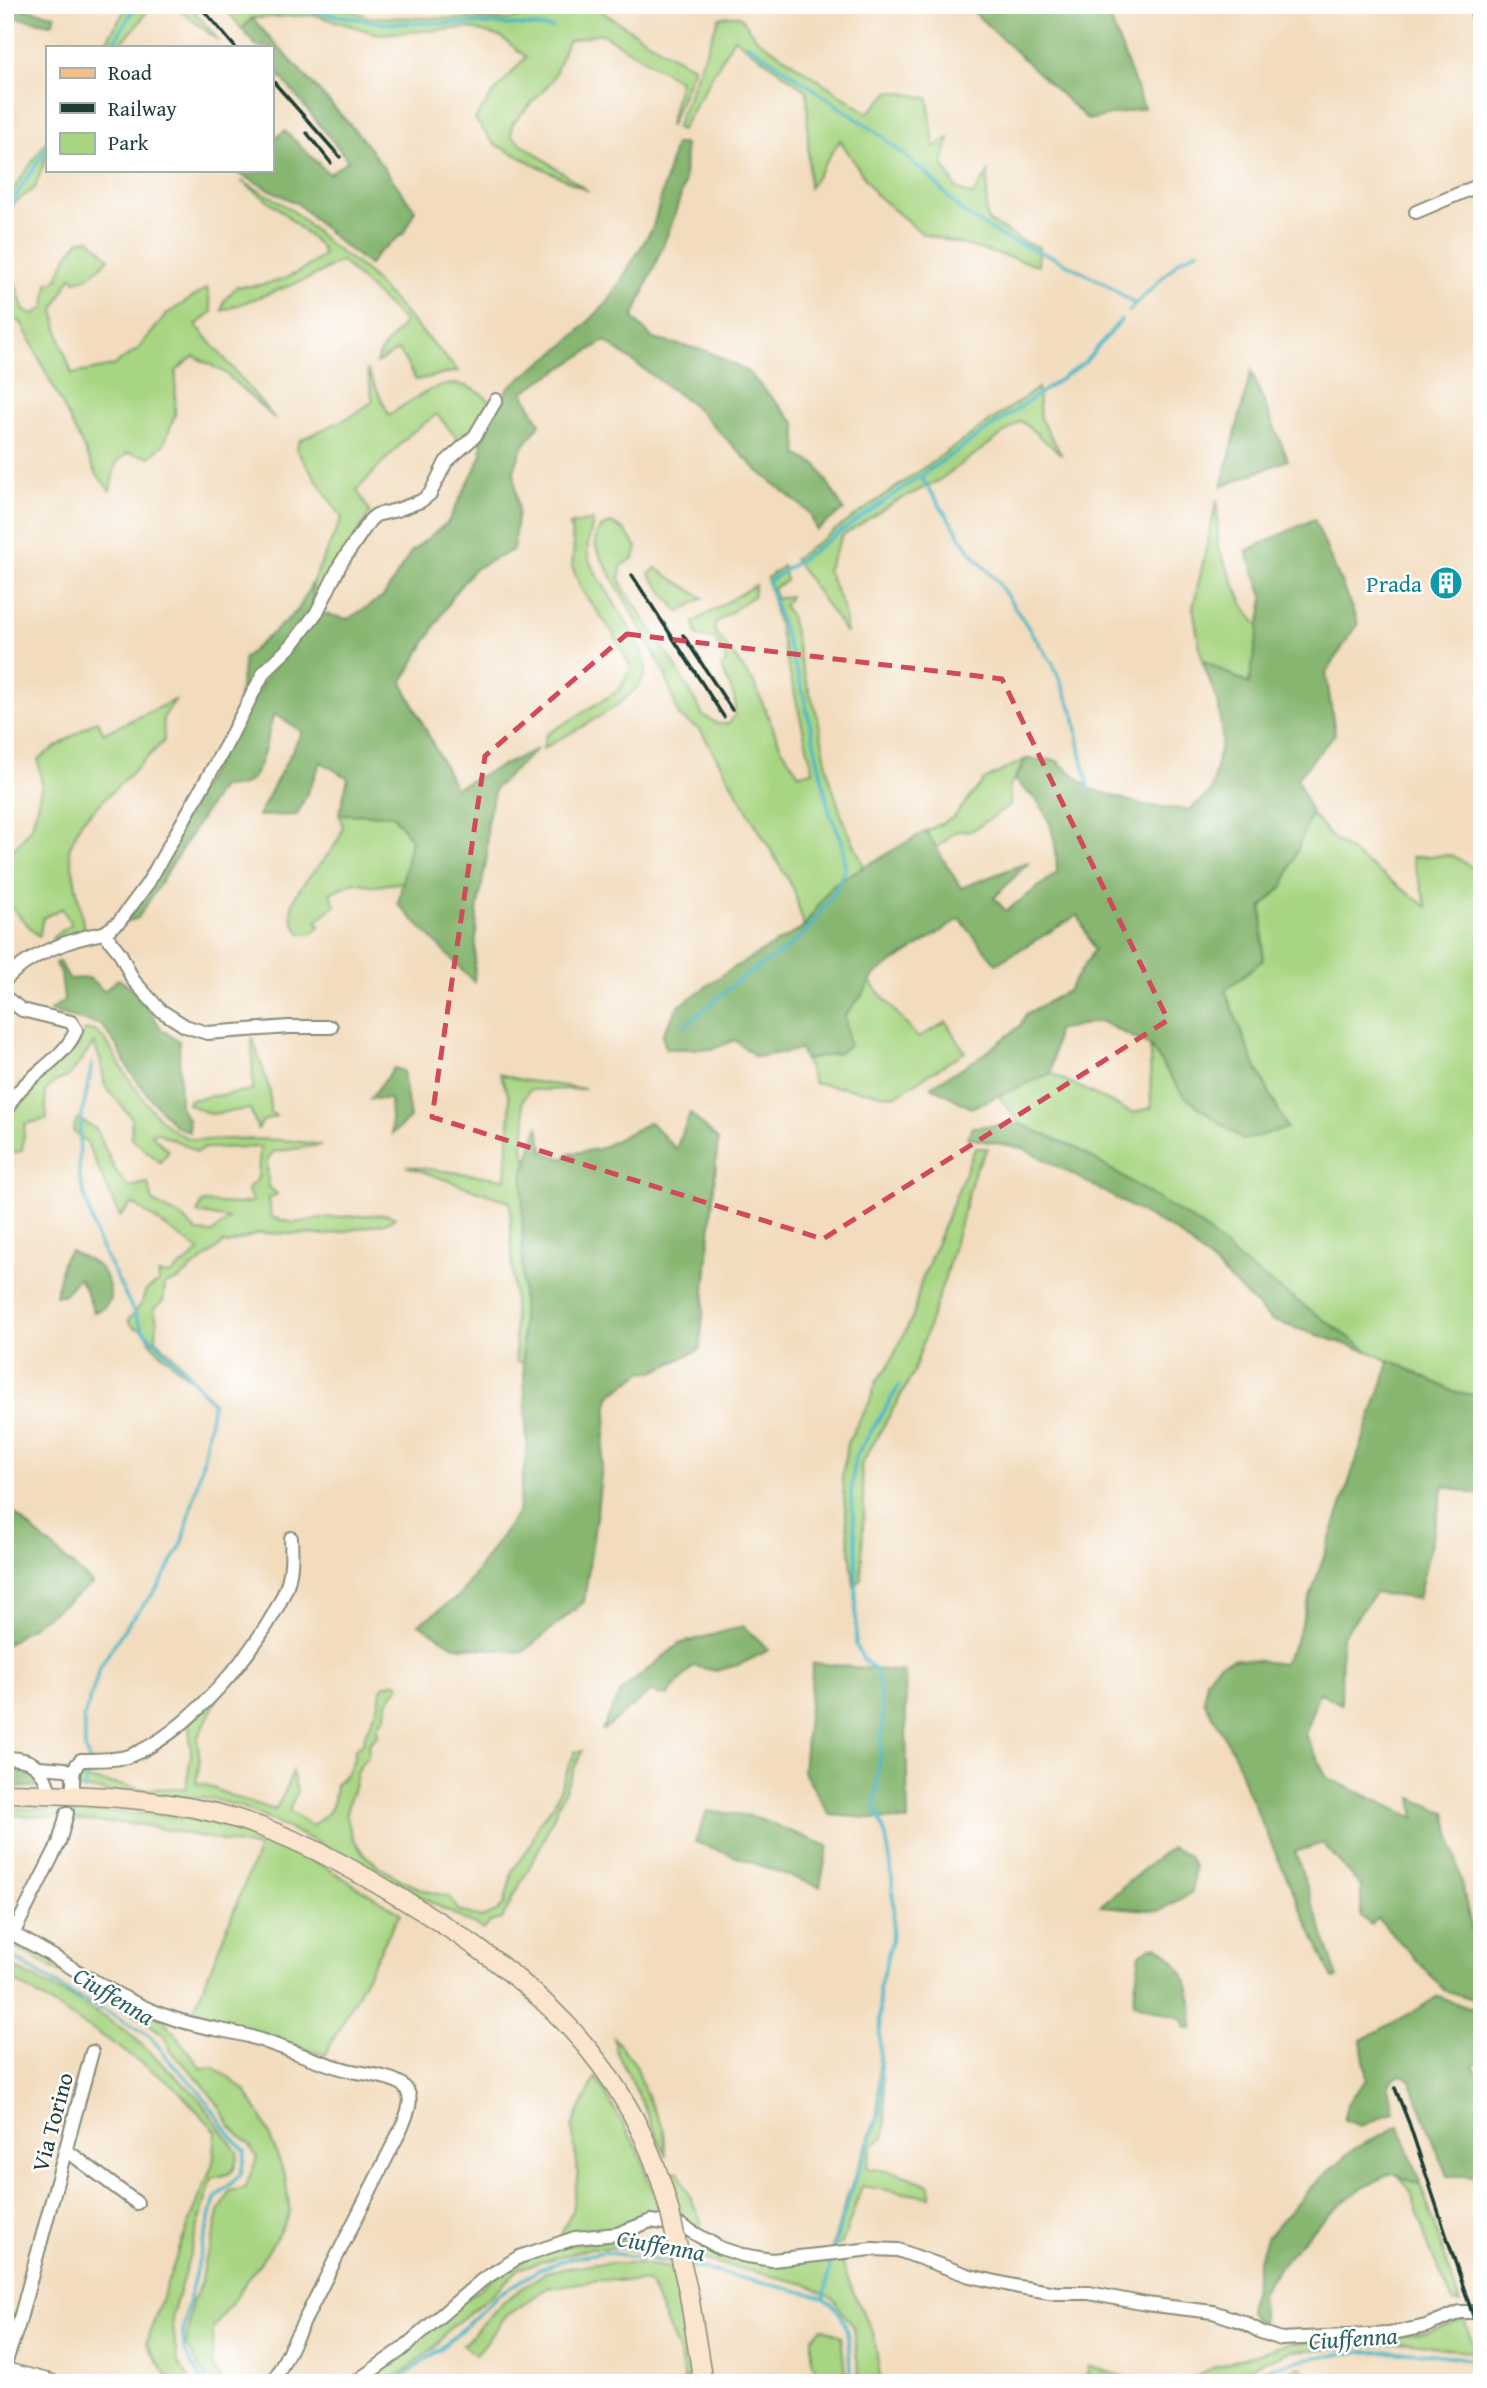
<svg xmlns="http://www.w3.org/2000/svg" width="1487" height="2388" font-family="'Gentium Book Plus',serif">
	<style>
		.green { fill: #a8d582; stroke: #64895b; stroke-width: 2 }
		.forest { fill: #86b670; stroke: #527a52; stroke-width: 2 }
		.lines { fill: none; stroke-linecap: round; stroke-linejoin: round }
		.stream { stroke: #49b6c5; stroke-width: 3.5 }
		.minor-casing { stroke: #888c78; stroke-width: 16 }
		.tertiary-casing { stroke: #888c78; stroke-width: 19 }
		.secondary-casing { stroke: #888c78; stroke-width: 21 }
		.primary-casing { stroke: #888c78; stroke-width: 23 }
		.minor { stroke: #fff; stroke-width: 12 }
		.tertiary { stroke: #fff; stroke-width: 16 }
		.secondary { stroke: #fbe5cf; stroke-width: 18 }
		.primary { stroke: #f6be87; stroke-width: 19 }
		.rail { stroke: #1f3d34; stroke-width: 3.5 }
		.secondary-bridge-casing { stroke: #888c78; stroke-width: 21; stroke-linecap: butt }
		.secondary-bridge { stroke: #fbe5cf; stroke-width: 18 }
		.marked { fill: none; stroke: #d1495b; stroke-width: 5; stroke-dasharray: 14 9; stroke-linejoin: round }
		.labels { text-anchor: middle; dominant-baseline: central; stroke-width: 5; stroke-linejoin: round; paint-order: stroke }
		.culture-label { font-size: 23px; fill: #0d838f; stroke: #fff; text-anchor: end }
		.street-label { font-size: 23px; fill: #1f3d34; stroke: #fff }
		.water-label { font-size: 24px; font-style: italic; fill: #2c6160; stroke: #fff }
	</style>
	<rect width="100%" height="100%" fill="#fff"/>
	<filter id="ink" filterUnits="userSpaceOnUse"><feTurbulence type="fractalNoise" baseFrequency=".0143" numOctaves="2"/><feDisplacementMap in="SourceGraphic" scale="14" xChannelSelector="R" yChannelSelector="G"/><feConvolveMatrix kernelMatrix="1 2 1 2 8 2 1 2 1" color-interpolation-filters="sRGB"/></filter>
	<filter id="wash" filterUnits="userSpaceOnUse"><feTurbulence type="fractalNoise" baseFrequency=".00686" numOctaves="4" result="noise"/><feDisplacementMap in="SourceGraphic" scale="28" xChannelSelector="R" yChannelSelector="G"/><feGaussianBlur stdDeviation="1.57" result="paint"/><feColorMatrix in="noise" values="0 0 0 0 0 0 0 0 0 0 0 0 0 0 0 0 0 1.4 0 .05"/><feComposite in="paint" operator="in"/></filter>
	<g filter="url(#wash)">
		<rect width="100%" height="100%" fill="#f2dcbd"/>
		<g class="green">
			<path d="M128,5H150C143,22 129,33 118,47H103Z"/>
			<polygon points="173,5 189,5 219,41"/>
			<polygon points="223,5 337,5 368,17 510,20 548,5 591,5 672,56 694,67 670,126 669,125 680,81 600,33 568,41 552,81 512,124 511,136 588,191 494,144 475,119 492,95 526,57 501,37 469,28 378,34 315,15 253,18 242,29"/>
			<polygon points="728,16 740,16 756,38 868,113 891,91 928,98 934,147 949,138 943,164 956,188 972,196 988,173 986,210 988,221 1026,243 1039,247 1038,265 923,234 875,194 840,140 809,188 807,91 734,38 681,130 676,128 719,18"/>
			<polygon points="47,141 47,154 35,188 15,202 5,218 5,201"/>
			<path d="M241,181L272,197L293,211L333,247L365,270L458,371L416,380L399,350L376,363L382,350L405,322L341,261L310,278L222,311L224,301L237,286C269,288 301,275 324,254L320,246L278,208Z"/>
			<path d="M90,239L109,258C99,268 90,280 75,281L76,279L71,277L54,309L60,339L72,374L113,366L138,349L167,314L207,288L212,312L196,325L276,420L224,372L194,356L176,371L175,415L164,444L150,457L128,453L116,463L110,491L96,473L21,322L10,317L5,320V273L16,286L24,311L34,314L45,307L48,283L56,281L68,254L80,240Z"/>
			<path d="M367,369L389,415C424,393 453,366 490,401L471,434L461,443L437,414L410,434L357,490L370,512L314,610L312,583L342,518L296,449L300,440L352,416L373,401Z"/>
			<polygon points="1038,388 1040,418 1062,455 1021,421 938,481 893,503 842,536 827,570 843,607 847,634 794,559"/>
			<polygon points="1217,499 1218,547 1244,606 1260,628 1249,684 1202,660 1193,608"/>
			<path d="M593,520C591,535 584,546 590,562C600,586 655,654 644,677C630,705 570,732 543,749L546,735L619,690L631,668L613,633L582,591L572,566L574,547L570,525Z"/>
			<path d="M611,523L624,530L637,547L634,558L621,566L620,577L624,589L675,665L703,715L718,724H728C745,708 729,685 721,668L727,660L714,639L697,636L694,622L755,585L753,596L716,623L714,630L754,683L781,747L799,774L813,771L767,578L783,566L786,581L773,588L776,599L790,596L784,606L790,615L803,672L817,714L829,776L842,817L864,866L831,886L804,927L794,890L701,731L679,716L664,671L596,548C594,533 598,528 611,523Z"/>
			<polygon points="656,568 703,598 679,612 649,574"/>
			<polygon points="175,700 163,718 164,741 81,822 69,849 84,929 54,944 52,938 71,924 62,908 43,918 39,937 5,901 5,860 32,826 42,785 38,759 97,720 104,733"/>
			<polygon points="1026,759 1009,787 1010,805 973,830 955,832 936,849 926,831 954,817 984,780"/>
			<polygon points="1311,813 1332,838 1427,907 1412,857 1452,855 1482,874 1482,1397 1452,1391 1370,1352 1244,1264 1200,1225 1076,1148 1020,1124 998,1095 1051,1073 1132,1113 1151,1108 1150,1046 1166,1069 1287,1128 1251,1056 1225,990 1263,960 1262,907 1284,885"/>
			<path d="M339,814L393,815L411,840L403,882L376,886L354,882L330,893L335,905L316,922L320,926L313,933L302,934C266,898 333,865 342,830C343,825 341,819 339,814Z"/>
			<polygon points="870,982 918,1038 946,1022 965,1052 894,1096 814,1083 805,1060 838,1053 845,1016"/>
			<path d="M93,1030C109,1039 115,1058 125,1073C140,1095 161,1128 188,1138C199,1142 218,1139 230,1139C261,1139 291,1139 321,1145L273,1152L267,1161L268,1186L277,1194L269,1198L271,1217L294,1223L324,1218L388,1214L395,1218L385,1223L327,1235L260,1233L228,1244L224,1243L178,1280L165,1284L163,1301L154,1309L157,1322L156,1339L189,1372L188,1377L153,1346L145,1331L133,1327L128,1320L141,1305L146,1290L159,1282L158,1274L170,1275L200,1251L132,1203L120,1217L87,1143L73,1131L77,1118L96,1129L114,1168L128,1187L148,1183L153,1202L182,1217L197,1232L212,1233L229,1219L197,1213L203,1202L239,1204L253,1201L247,1190L258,1178L260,1147L205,1148L196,1152C185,1142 170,1140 157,1132L151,1134L169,1151L160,1162L131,1138L132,1118L105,1086L101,1062L94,1043L69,1076L53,1083L45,1092L47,1119L25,1124L22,1151L5,1154L9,1107L28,1088L78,1046L84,1031Z"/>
			<polygon points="252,1036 270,1091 270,1112 276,1116 263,1121 258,1129 250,1109 210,1114 188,1104 189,1100 253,1090"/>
			<polygon points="500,1074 521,1080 586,1089 529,1090 522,1102 526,1121 523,1146 527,1163 523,1174 522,1328 523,1363 516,1361 510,1202 406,1166 506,1179 510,1112 509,1096"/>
			<polygon points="975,1148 988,1148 975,1170 945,1277 912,1376 861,1465 864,1504 861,1580 854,1586 842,1479 847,1443 870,1401 877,1380 888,1367 913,1316 921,1282"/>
			<path d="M395,1682L400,1685L387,1702L386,1716L377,1726L378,1735L369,1744L368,1756C358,1765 356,1778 353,1791C350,1798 345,1809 347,1817C349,1832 358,1850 370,1859C390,1876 423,1893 449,1896L458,1910L481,1918L497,1912L504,1904L513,1870L530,1846L539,1823L554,1804L575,1752L582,1751L541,1845L502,1919L490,1922L484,1930L300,1834L242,1807L213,1799L77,1789L78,1778L145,1789L186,1788L191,1754L189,1721L225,1684L197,1739L200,1761L196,1783L206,1785L229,1795L275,1810L285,1792L292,1772L297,1791L289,1811L312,1826C332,1811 334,1809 336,1784C348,1774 354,1765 355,1749L364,1742L365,1734L377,1710L383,1686Z"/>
			<polygon points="5,1808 61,1810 60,1817 5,1815"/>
			<polygon points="72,1810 152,1814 226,1825 319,1863 400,1913 325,2055 252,2033 191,2017 259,1848 142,1825 71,1820"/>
			<polygon points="5,1934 164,2020 201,2068 214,2067 246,2091 265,2124 285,2176 290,2213 267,2253 213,2329 212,2368 225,2383 209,2383 186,2345 192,2302 200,2287 204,2262 211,2248 219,2213 230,2191 245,2188 257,2158 249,2144 231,2127 219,2106 200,2081 171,2051 164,2035 144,2020 5,1941"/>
			<path d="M5,1963L73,1998L129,2033L197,2096L238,2153C234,2175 233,2173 212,2178L172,2316L177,2361L192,2383H171L146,2343L181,2244L213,2163L216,2131L174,2086L104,2037L5,1975Z"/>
			<polygon points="614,2038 636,2065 647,2097 664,2130 666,2157 642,2102 616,2051"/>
			<path d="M879,2059C884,2086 887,2109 884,2137L872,2146L867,2168L898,2173L930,2185V2197L862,2186L842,2244L832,2247L847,2197L878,2113Z"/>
			<polygon points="596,2077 638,2150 662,2218 617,2231 561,2235 572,2211 578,2172 572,2126"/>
			<polygon points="678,2171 701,2221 701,2230 683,2217 668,2175"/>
			<polygon points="1399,2176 1421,2185 1460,2303 1453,2302 1429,2248 1411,2192"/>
			<polygon points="631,2240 668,2254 668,2257 625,2248 591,2248 520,2268 493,2294 451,2327 435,2347 389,2383 360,2383 495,2276 521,2261 565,2245 595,2241"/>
			<polygon points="719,2251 752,2260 840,2256 852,2290 874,2335 881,2383 860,2383 853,2327 833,2298 806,2284 691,2257"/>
			<polygon points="594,2263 641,2263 673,2269 694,2383 685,2383 680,2356 649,2282 599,2280 547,2288 505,2317 476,2355 463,2345 504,2301 546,2272"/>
			<polygon points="1464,2319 1476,2353 1412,2343 1292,2351 1207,2383 1184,2383 1213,2368 1290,2343 1352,2342 1430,2332"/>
			<polygon points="822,2328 841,2336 846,2383 824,2383 812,2361 812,2338"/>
			<polygon points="1089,2366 1145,2383 1095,2383 1086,2378"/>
			<polygon points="1301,2367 1310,2377 1301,2383 1246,2383"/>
		</g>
		<g class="forest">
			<polygon points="5,5 55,15 52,24 12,17 5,30"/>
			<polygon points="966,5 1105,5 1144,108 1088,120"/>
			<polygon points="252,18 361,137 415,210 405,232 378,253 369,265 338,241 298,204 232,170 271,170 271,141 285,131 329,174 348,160 271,65 271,47 257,47 242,29"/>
			<path d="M675,144H685L684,185L671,226L633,318L653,339L707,351L748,372L796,424L798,455L817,465L844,510L816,530L810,513L756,469L693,405L605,341L523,392L540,424L521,450L514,471L518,511L513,550L474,569L454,594L402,682L455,788L537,749L495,788L487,823V856L477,912L474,982L398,904L411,840L393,815L339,814L348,778L321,762L297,815L258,816L302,732L274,714C267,733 263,777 243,785C237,787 227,786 221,787L138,918L122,924L267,675L321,613L348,619L384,596L411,552L448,522L482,455L481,432L509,387L566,344L608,302L653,227Z"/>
			<polygon points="1251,371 1288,460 1222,486"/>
			<path d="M1314,519L1358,623L1326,673L1335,734L1297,778L1311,813L1284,885L1262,907L1263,960L1225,990L1251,1056L1287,1128L1243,1140L1183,1095L1150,1046L1100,1021L1057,1030L1051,1073L971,1108L931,1086L983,1055L1020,1026L1026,1014L1068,991L1094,950L1078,915L996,964L960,919L875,974L861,997L845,1015L849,1045L839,1053L805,1060L800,1050L756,1057L735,1040L713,1049H666L662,1035L678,1007L725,973L804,927L831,886L926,831L961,888L1029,862L994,898L1006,911L1057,873C1057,850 1053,822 1039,803C1032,795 1022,788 1015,780L1026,759L1056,760L1091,789L1143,805L1189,810L1211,792L1222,739L1219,706L1202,660L1249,684L1264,598L1246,551Z"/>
			<polygon points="312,583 314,610 292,638 260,669 238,707 244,658 298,610"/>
			<polygon points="59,962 69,979 89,978 104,991 118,979 131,987 146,1004 162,1030 179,1041 180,1107 188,1119 189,1132 175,1126 151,1099 129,1070 117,1046 101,1025 50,1011 64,1000 61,973 55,963"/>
			<polygon points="394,1068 403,1071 410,1118 392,1134 390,1099 370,1099"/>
			<polygon points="690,1113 718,1140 700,1349 654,1372 644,1371 609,1396 598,1503 584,1602 523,1652 454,1646 419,1624 459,1596 518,1512 527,1446 522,1328 523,1174 538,1127 544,1152 564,1159 568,1154 599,1149 650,1122 676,1149"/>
			<polygon points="1020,1124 1076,1148 1200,1225 1244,1264 1370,1352 1271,1320 1217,1267 1178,1233 1072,1174 1023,1148 967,1138 972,1127"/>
			<path d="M70,1251C98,1264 108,1268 111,1299L104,1308L94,1312C88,1299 87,1288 78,1278L65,1294L56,1296L62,1261Z"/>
			<polygon points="1390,1360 1452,1391 1482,1397 1482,1496 1444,1486 1418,1599 1375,1593 1342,1637 1341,1704 1319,1692 1305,1734 1327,1778 1415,1818 1412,1798 1446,1813 1482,1976 1482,2002 1444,1990 1378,1918 1371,1925 1361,1916 1361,1887 1323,1843 1295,1852 1338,1978 1333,1979 1246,1788 1236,1757 1204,1701 1206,1680 1219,1663 1236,1658 1283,1664 1295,1642"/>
			<polygon points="5,1505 93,1584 5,1645"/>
			<polygon points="744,1626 769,1650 741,1664 716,1671 693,1666 667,1696 650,1692 602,1731 620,1692 679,1644"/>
			<polygon points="813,1663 905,1672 908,1821 830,1815 803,1771"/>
			<polygon points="5,1762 31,1767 38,1780 36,1787 5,1788"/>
			<polygon points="707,1811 751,1816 828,1846 820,1887 695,1842"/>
			<polygon points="1172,1848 1189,1856 1194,1867 1192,1892 1160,1911 1100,1906 1163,1853"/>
			<path d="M1158,1946C1186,1966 1196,1996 1192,2029L1185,2027L1183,2019L1133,2003L1140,1954L1151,1947Z"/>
			<path d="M1438,1996L1466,2007L1482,2010V2061L1473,2066L1482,2079V2182L1473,2176H1447L1410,2080L1402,2075L1393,2078L1388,2086L1394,2112L1361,2126L1345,2120C1343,2103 1356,2091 1367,2080L1361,2040L1413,2012Z"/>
			<path d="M1399,2126L1421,2185L1392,2173C1379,2180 1365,2186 1354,2194C1316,2221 1287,2256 1260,2293L1263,2321L1254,2320L1249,2311L1259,2259L1268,2236L1313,2185L1355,2148Z"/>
		</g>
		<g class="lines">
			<g class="stream">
				<polyline points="275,5 383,23 499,24 553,28"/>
				<polyline points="748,44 882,136 928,175 962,212 1006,239 1053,257 1104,283 1135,304"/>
				<polyline points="111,47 136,5"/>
				<polyline points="5,212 47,148"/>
				<polyline points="1129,311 1180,260 1198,251"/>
				<polyline points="921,477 971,552 996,580 1053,664 1074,714 1081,754 1090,791"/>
				<polyline points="685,1026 739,980 784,951 809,929 832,896 845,870 842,840 830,814 803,692 768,582 1085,362 1121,320"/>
				<polyline points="84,1791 90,1763 85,1749 84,1717 101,1665 126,1626 159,1586 183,1542 203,1460 213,1403 187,1373 143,1330 97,1239 79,1175 80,1126 92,1064"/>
				<polyline points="61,1853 80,1802"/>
				<polyline points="5,1952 73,1995 117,2017 150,2036 173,2065 197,2088 230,2135 245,2151 241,2174 215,2199 189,2298 183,2332 184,2351 203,2383"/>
				<polyline points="11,1956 17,1941"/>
				<polyline points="833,2250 854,2181 868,2148 881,2108 879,1989 891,1943 894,1909 891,1866 886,1837 875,1805 883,1723 877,1673 864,1660 856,1646 856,1544 851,1494 855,1458 899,1386"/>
				<path d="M690,2266L819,2296C853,2310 849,2350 850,2383"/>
				<polyline points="825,2298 831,2258"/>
				<polyline points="394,2383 449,2342 498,2295 540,2269 571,2258 604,2252 675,2263"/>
				<path d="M1229,2383C1307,2348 1400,2344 1482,2362"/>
			</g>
		</g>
	</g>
	<g filter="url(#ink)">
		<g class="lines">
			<defs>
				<g id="minor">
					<polyline points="1416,212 1482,184"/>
					<polyline points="104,933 119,922 148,883 225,747 264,672 292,645 317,612 341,563 370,520 376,515 397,510 421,501 430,494 446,462 475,436 496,400"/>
					<path d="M5,980C28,955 72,938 104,933L120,953L133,980L160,1010L185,1026L207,1033L289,1027H331"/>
					<path d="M5,997L22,1010L71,1022L76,1030C62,1066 14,1078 5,1117"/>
					<path d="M5,1758C36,1758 42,1768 51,1794"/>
					<polyline points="39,1767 65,1769 73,1772"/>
					<path d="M73,1787C73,1776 72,1768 81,1760C96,1759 115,1761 129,1756C186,1736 262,1646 285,1591C292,1574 292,1557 291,1538"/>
					<path d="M5,1930C63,1958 114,2000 175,2019C199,2027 224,2030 248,2036C281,2046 312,2060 344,2069C360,2074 388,2075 401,2084C417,2095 407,2114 402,2127L273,2383"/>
					<polyline points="13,1934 59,1843 67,1813"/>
					<polyline points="66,2150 137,2203"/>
					<polyline points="5,2364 18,2326 92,2052"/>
					<polyline points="354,2383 401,2350 482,2280 519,2257 575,2238 617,2234 651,2221 682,2226 720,2248 742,2255 772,2260 872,2249 898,2250 970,2276 1019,2287 1056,2293 1089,2293 1146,2304 1213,2312 1243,2322 1261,2332 1281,2339 1389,2334 1426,2326 1460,2312 1482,2312"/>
				</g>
				<polyline id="tertiary" points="5,2371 52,2383"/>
				<g id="secondary">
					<path d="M5,1793C76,1795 147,1796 216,1813C280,1829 338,1860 394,1894C525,1972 632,2058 670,2213"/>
					<polyline points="689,2295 703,2383"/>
				</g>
				<polyline id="primary" points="1478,5 1482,16"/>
			</defs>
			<use href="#minor" class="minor-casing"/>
			<use href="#tertiary" class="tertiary-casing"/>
			<use href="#secondary" class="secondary-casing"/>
			<use href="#primary" class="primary-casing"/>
			<use href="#minor" class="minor"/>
			<use href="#tertiary" class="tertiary"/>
			<use href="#secondary" class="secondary"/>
			<use href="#primary" class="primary"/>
			<g class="rail">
				<polyline points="199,5 235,47"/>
				<polyline points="271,79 340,157"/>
				<polyline points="307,133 331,163"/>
				<polyline points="632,575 724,717"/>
				<polyline points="683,635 732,710"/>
				<polyline points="1395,2088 1409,2123 1482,2343"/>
			</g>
			<defs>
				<polyline id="secondary-bridge" points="670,2213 689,2295"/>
			</defs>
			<use href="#secondary-bridge" class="secondary-bridge-casing"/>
			<use href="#secondary-bridge" class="secondary-bridge"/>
		</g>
	</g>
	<path class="marked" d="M627,634L1002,679L1168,1020L823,1239L432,1117L485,756Z"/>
	<defs>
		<symbol id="building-disc" viewBox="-11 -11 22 22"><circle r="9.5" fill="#0f9aa8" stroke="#fff"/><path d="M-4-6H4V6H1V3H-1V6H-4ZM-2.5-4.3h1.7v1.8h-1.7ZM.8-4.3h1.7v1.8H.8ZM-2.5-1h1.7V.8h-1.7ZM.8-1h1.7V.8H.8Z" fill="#fff"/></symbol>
	</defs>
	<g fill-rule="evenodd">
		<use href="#building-disc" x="1427" y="564" width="38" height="38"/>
	</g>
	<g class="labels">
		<g class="culture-label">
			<text x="1422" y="583">Prada</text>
		</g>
		<g class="street-label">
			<text transform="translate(52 2122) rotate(-75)">Via Torino</text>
		</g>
		<g class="water-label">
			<text transform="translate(114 1996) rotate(31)">Ciuffenna</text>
			<text transform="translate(661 2245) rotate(10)">Ciuffenna</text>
			<text transform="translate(1353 2338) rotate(-4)">Ciuffenna</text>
		</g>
	</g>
	<rect width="1487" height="2388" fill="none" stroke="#fff" stroke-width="28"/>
	<rect x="46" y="46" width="228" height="126" fill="#ffffff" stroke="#a5b1ae" stroke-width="2"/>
	<rect x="60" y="68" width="35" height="10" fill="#f6be87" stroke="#a5b1ae" stroke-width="2"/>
	<text x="108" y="80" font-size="21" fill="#1f3d34">Road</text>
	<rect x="60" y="103" width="35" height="10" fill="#1f3d34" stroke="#a5b1ae" stroke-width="2"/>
	<text x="108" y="116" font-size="21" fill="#1f3d34">Railway</text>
	<rect x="60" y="133" width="35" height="21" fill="#a8d582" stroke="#a5b1ae" stroke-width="2"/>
	<text x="108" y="150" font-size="21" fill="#1f3d34">Park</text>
</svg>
